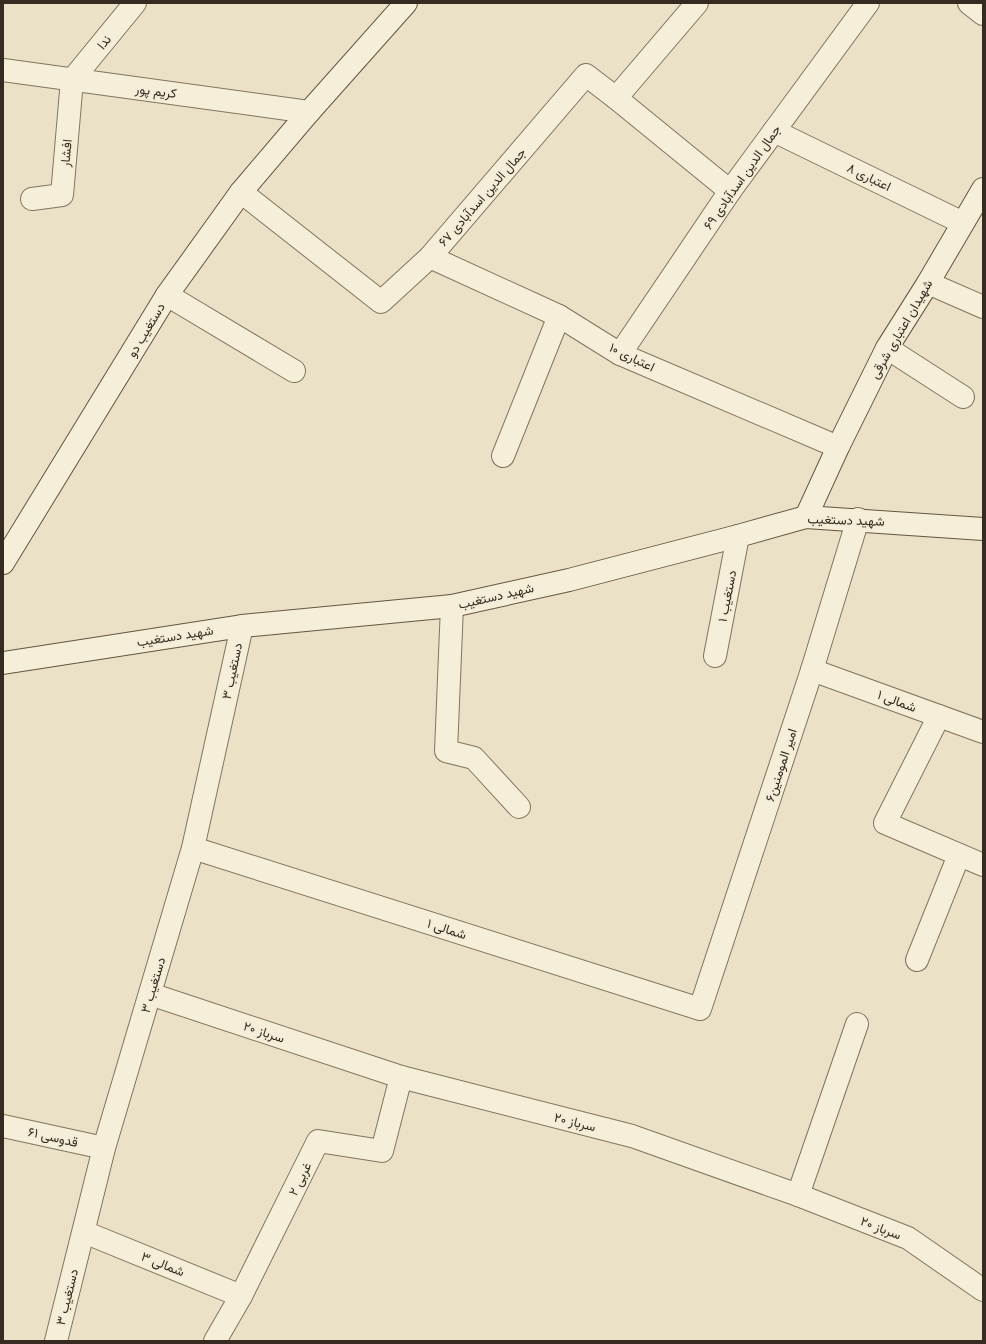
<svg xmlns="http://www.w3.org/2000/svg" width="986" height="1344" font-family="Lora,Vazirmatn,serif">
	<style>
		.lines { fill: none; stroke-linecap: round; stroke-linejoin: round }
		.street-casing { stroke: #83745e; stroke-width: 24 }
		.secondary-casing { stroke: #655541; stroke-width: 24 }
		.street { stroke: #f5eed8; stroke-width: 22 }
		.secondary { stroke: #f5eed8; stroke-width: 22 }
		.labels { text-anchor: middle; dominant-baseline: central; stroke-width: 3; stroke-linejoin: round; paint-order: stroke }
		.street-label { font-size: 13px; fill: #352b20; stroke: #f2ebd5 }
	</style>
	<rect width="100%" height="100%" fill="#eae1c6"/>
	<g class="lines">
		<defs>
			<g id="street">
				<polyline points="969,3 983,14"/>
				<polyline points="3,70 309,112"/>
				<polyline points="616,98 730,191"/>
				<polyline points="774,131 963,223"/>
				<polyline points="241,192 381,302 430,257 586,75 616,98 697,3"/>
				<polyline points="32,199 62,195 72,80 135,3"/>
				<polyline points="430,257 559,316 620,354 838,447"/>
				<polyline points="928,283 983,307"/>
				<polyline points="167,295 294,371"/>
				<polyline points="887,348 963,397"/>
				<polyline points="620,354 730,191 868,3"/>
				<polyline points="503,456 559,316"/>
				<polyline points="452,606 446,751 474,758 519,807"/>
				<polyline points="715,656 738,536"/>
				<polyline points="812,670 983,732"/>
				<polyline points="939,716 885,823 983,865"/>
				<polyline points="193,848 700,1009 812,670 858,519"/>
				<polyline points="917,960 959,855"/>
				<polyline points="150,994 401,1077 632,1136 798,1195 908,1238 983,1290"/>
				<polyline points="3,1126 104,1148"/>
				<polyline points="798,1195 857,1024"/>
				<polyline points="84,1232 241,1296"/>
				<polyline points="56,1341 104,1148 193,848 242,626"/>
				<polyline points="215,1341 241,1296 318,1141 382,1151 401,1077"/>
			</g>
			<g id="secondary">
				<polyline points="806,517 838,447 887,348 928,283 983,189"/>
				<polyline points="3,563 167,295 241,192 309,112 406,3"/>
				<polyline points="3,663 242,626 452,606 569,580 738,536 806,517 983,529"/>
			</g>
		</defs>
		<use href="#street" class="street-casing"/>
		<use href="#secondary" class="secondary-casing"/>
		<use href="#street" class="street"/>
		<use href="#secondary" class="secondary"/>
	</g>
	<g class="labels">
		<g class="street-label">
			<text transform="translate(104 42) rotate(-51)">ندا</text>
			<text transform="translate(156 91) rotate(7)">کریم پور</text>
			<text transform="translate(66 153) rotate(-85)">افشار</text>
			<text transform="translate(742 177) rotate(-55)">جمال الدین اسدآبادی ۶۹</text>
			<text transform="translate(869 177) rotate(26)">اعتباری ۸</text>
			<text transform="translate(482 197) rotate(-49)">جمال الدین اسدآبادی ۶۷</text>
			<text transform="translate(901 329) rotate(-60)">شهیدان اعتباری شرقی</text>
			<text transform="translate(146 330) rotate(-59)">دستغیب دو</text>
			<text transform="translate(632 357) rotate(26)">اعتباری ۱۰</text>
			<text transform="translate(846 520) rotate(2)">شهید دستغیب</text>
			<text transform="translate(496 596) rotate(-13)">شهید دستغیب</text>
			<text transform="translate(727 596) rotate(-79)">دستغیب ۱</text>
			<text transform="translate(175 636) rotate(-9)">شهید دستغیب</text>
			<text transform="translate(232 671) rotate(-78)">دستغیب ۳</text>
			<text transform="translate(897 701) rotate(20)">شمالی ۱</text>
			<text transform="translate(781 765) rotate(-72)">امیر المومنین۶</text>
			<text transform="translate(447 929) rotate(18)">شمالی ۱</text>
			<text transform="translate(153 985) rotate(-73)">دستغیب ۳</text>
			<text transform="translate(264 1032) rotate(18)">سرباز ۲۰</text>
			<text transform="translate(575 1122) rotate(14)">سرباز ۲۰</text>
			<text transform="translate(53 1137) rotate(13)">قدوسی ۶۱</text>
			<text transform="translate(300 1179) rotate(-64)">غربی ۲</text>
			<text transform="translate(881 1228) rotate(21)">سرباز ۲۰</text>
			<text transform="translate(163 1264) rotate(22)">شمالی ۳</text>
			<text transform="translate(67 1297) rotate(-76)">دستغیب ۳</text>
		</g>
	</g>
	<rect width="986" height="1344" fill="none" stroke="#352b20" stroke-width="8"/>
</svg>
